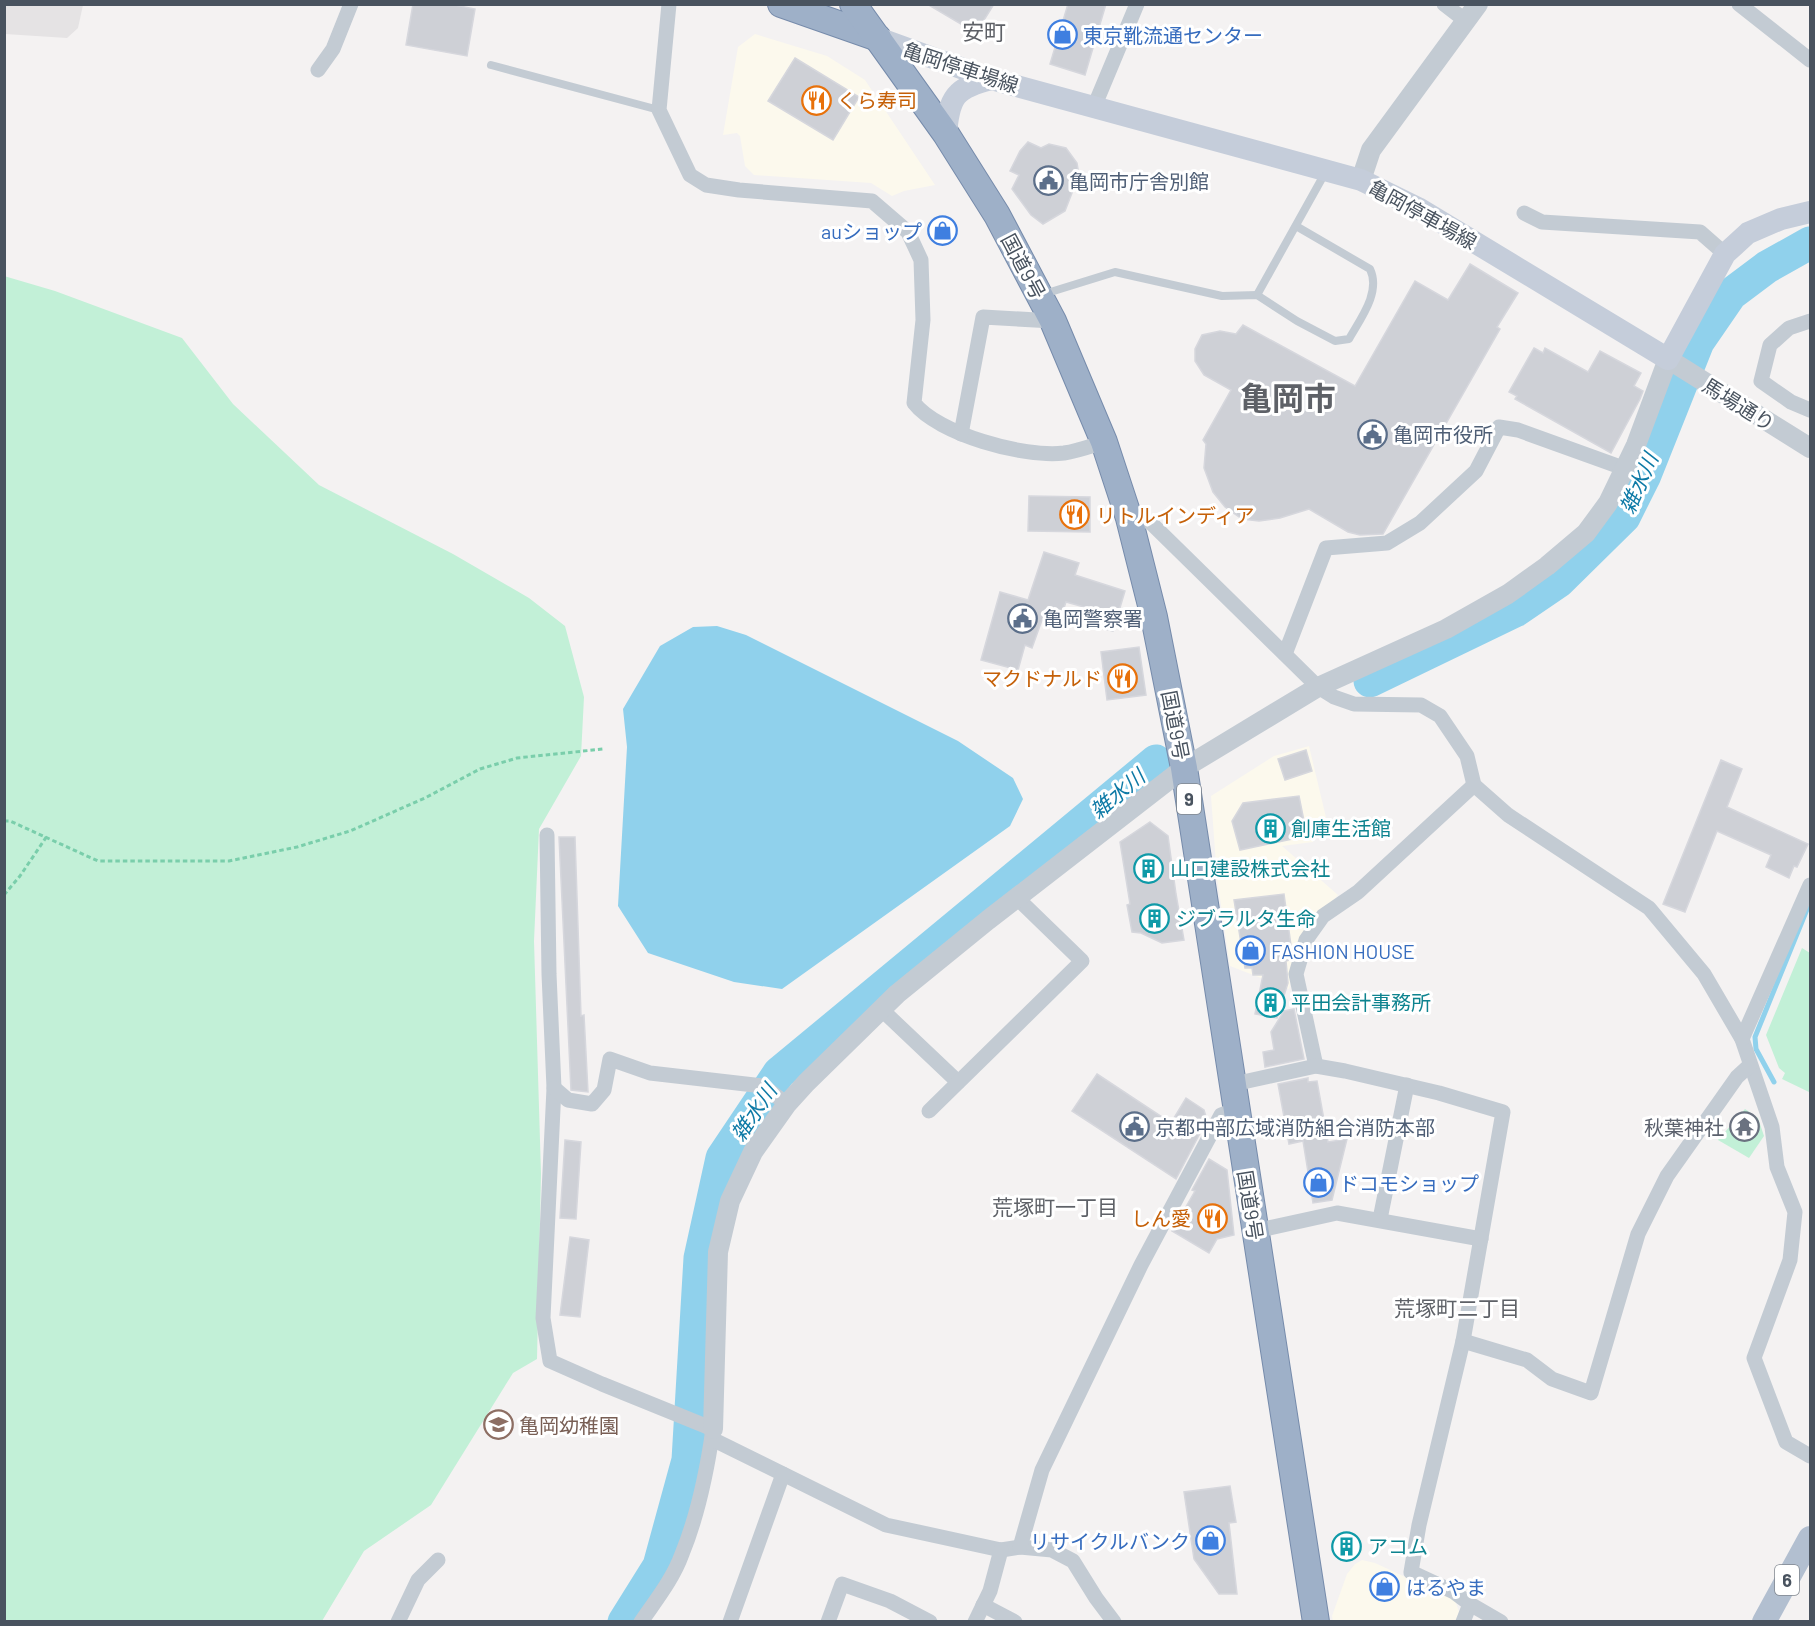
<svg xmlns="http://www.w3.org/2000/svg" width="1815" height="1626" font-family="Barlow,'Noto Sans JP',sans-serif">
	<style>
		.commercial { fill: #fcf9ed }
		.education { fill: #e5e3e4 }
		.green { fill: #c2f0d7 }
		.water { fill: #90d1ec }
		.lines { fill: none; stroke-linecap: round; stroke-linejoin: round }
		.stream { stroke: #90d1ec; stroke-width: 5 }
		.river { stroke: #90d1ec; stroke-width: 33 }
		.building { fill: #ced0d6; stroke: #d6d7dd; stroke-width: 1.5 }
		.trunk-casing { stroke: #768bab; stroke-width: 28 }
		.path { stroke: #7aceab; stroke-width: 3; stroke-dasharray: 4.5 3; stroke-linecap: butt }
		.service { stroke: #c3cbd3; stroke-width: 8 }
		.minor { stroke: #c3cbd3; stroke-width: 15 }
		.tertiary { stroke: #c3cbd3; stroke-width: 20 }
		.secondary { stroke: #c5cdda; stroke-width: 22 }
		.primary { stroke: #b2bfd0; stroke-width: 24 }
		.trunk { stroke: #9eb0c8; stroke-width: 26 }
		.labels { text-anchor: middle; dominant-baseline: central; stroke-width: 6; stroke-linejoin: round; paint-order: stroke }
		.shield { fill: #fff; stroke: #80878f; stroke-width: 1.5 }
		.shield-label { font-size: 18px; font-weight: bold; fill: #49535f }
		.shop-label { font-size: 20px; fill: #366cbe; stroke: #fff; text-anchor: start }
		.street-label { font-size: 20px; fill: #49535f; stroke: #fff }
		.food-label { font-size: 20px; fill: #c56008; stroke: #fff; text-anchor: start }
		.service-label { font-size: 20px; fill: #4e5e75; stroke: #fff; text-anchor: start }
		.culture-label { font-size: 20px; fill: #0d838f; stroke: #fff; text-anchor: start }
		.worship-label { font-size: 20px; fill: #5b616d; stroke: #fff; text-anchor: end }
		.education-label { font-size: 20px; fill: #785e54; stroke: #fff; text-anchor: start }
		.water-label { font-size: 21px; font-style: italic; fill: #0e7aa6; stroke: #fff }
		.neighbourhood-label { font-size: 21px; fill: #5e6167; stroke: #fff }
		.quarter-label { font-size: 22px; fill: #5e6167; stroke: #fff }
		.town-label { font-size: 32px; font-weight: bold; fill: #5e6167; stroke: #fff }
	</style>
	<rect width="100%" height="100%" fill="#f4f2f2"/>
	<g class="commercial">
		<polygon points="755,34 827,56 865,80 935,185 904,191 892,196 871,183 754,175 745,166 740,136 737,133 723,135 738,47"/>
		<polygon points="1309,746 1329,830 1313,831 1313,842 1282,846 1338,895 1310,925 1299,945 1289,989 1230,966 1217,878 1211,796 1274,756"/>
		<polygon points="1362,1560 1375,1563 1455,1600 1459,1612 1455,1622 1333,1622 1332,1616 1347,1574 1355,1564"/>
	</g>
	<polygon class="education" points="4,5 5,4 83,5 78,28 67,38 5,34"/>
	<g class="green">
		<polygon points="4,276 55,291 182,338 233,404 319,485 453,554 529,598 565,626 584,697 581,756 539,829 534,941 541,1174 537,1359 513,1373 431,1505 364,1551 322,1621 5,1621"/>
		<polygon points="1802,948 1810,953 1809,1092 1782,1079 1785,1073 1779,1068 1766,1035"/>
		<polygon points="1745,1109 1758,1118 1764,1136 1749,1158 1718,1140"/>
	</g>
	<polygon class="water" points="717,626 746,635 958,741 1013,778 1023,799 1010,826 782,989 734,982 648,953 618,906 627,747 623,709 660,646 693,627"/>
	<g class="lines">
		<polyline class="stream" points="1774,1082 1756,1049 1755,1037 1810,902"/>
		<g class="river">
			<polyline points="1370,681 1515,611 1559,581 1624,517 1645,475 1698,342 1731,294 1767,267 1810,243"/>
			<polyline points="624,1622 659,1566 688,1460 700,1258 722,1158 779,1073 1156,761"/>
		</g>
	</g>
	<g class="building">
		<polygon points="413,4 450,4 475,9 467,56 406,45"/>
		<polygon points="927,4 994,4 976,33"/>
		<polygon points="1068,4 1106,4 1085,75 1050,64"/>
		<polygon points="795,58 859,97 833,140 768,101"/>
		<polygon points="1028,142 1041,148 1049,144 1066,148 1077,163 1079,175 1065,211 1043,224 1031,215 1012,189 1019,175 1010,171 1020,151"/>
		<polygon points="1470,264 1518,293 1497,327 1500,329 1383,534 1360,535 1348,532 1309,509 1280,518 1259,521 1242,519 1225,507 1213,492 1204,468 1206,444 1203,440 1231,390 1204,375 1195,361 1195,349 1202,335 1220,331 1236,334 1243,325 1355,386 1415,281 1448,300"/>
		<polygon points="1534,348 1543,353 1545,348 1588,372 1600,351 1641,373 1634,386 1643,391 1640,399 1611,453 1515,399 1517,396 1509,392"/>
		<polygon points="1029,496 1090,497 1090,532 1028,531"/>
		<polygon points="1044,552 1079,563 1075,575 1125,591 1113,631 1097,627 1102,612 1066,602 1058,626 1042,620 1032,648 1025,645 1018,670 981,660 1000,592 1028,600"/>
		<polygon points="1139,647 1146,695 1107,700 1101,652"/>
		<polygon points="1306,750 1312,771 1285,780 1278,759"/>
		<polygon points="1721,760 1742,769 1727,807 1808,844 1797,867 1794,866 1789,878 1766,867 1771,855 1717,831 1685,912 1663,904"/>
		<polygon points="1299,796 1307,836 1240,850 1232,821 1243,803"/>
		<polygon points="1150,822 1168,836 1176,894 1184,940 1162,943 1141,933 1132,932 1127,905 1130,904 1120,842"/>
		<polygon points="559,837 575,837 581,1016 584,1015 588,1092 571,1090"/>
		<polygon points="1284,894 1292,953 1290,960 1286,961 1288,983 1277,1018 1255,1014 1263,975 1253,975 1252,968 1245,968 1234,900"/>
		<polygon points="1294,1009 1304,1059 1265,1067 1263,1052 1274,1050 1271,1032 1284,1011"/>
		<polygon points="1097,1074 1171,1123 1186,1098 1204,1110 1207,1120 1176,1179 1072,1111"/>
		<polygon points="1308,1078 1308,1082 1317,1081 1328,1142 1347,1139 1332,1200 1313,1203 1303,1141 1289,1144 1278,1084"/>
		<polygon points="565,1140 581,1142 576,1219 560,1218"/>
		<polygon points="1209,1159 1227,1170 1234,1235 1217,1239 1209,1253 1172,1231 1195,1191 1192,1190"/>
		<polygon points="570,1237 589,1240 580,1317 560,1315"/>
		<polygon points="1230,1486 1236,1522 1229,1523 1237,1594 1219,1594 1194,1559 1184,1492"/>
	</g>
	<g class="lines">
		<defs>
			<g id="trunk">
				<polyline points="781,4 878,38"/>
				<polyline points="853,4 946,134 997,215 1053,321 1104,442 1129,518 1154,617 1184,768 1316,1622"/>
			</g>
		</defs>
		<use href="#trunk" class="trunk-casing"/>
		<g class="path">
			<polyline points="4,821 10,821 98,861 229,861 297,847 350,831 425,798 480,769 517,758 603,749"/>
			<polyline points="4,895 20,876 47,836"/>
		</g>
		<g class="service">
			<polyline points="491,65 659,110"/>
			<path d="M1044,294L1115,272L1222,296L1257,295L1297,321L1335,341L1349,339C1361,318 1381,292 1370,269L1296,226"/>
			<polyline points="1257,295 1325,173"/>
		</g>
		<g class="minor">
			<path d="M669,4L659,110L690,175L706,185L739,190L872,201L908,232L921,260L923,320L914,403C938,434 1024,458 1064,453C1077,451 1091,446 1104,442"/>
			<polyline points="1444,4 1466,21"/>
			<polyline points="1739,4 1810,60"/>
			<polyline points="318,70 333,49 351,4"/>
			<polyline points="1094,107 1137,4"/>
			<polyline points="1524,213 1542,222 1700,232 1725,254"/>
			<polyline points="1810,321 1789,328 1770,345 1761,381 1791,402 1810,410"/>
			<polyline points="961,434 983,317 1053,321"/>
			<polyline points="1129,518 1150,522 1318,687 1334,697 1354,704 1421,705 1440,716 1467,756 1474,785 1508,815 1649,908 1704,974 1742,1039 1772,1127 1777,1167 1795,1212 1790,1260 1754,1358 1786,1442 1810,1456"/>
			<polyline points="1285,654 1326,548 1387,543 1420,523 1476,471 1499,427 1518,430 1626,469"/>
			<path d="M547,835L549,974L554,1088L543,1318L550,1361L602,1384L713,1429C707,1471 698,1515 682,1554C673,1579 656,1600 641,1622"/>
			<polyline points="881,1009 958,1082"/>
			<polyline points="1742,1039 1810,885"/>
			<polyline points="1316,1066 1296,974 1306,940 1323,916 1358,892 1474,785"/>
			<polyline points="1234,1084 1316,1066 1345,1071 1439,1093 1503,1112 1463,1341 1419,1525 1411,1572 1454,1592 1470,1604 1463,1622"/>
			<polyline points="554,1088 568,1100 592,1104 604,1090 610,1059 650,1073 763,1086 787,1104"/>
			<polyline points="929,1111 1082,961 1017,898"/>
			<polyline points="1380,1219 1407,1085"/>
			<polyline points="1255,1231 1337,1213 1481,1239"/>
			<polyline points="1463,1341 1527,1360 1552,1379 1591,1393 1638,1234 1667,1176 1737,1077 1750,1065"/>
			<polyline points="712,1439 886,1525 1001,1550 1020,1547 1052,1550 1073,1561 1096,1598 1114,1622"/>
			<polyline points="1020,1547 1042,1470 1141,1265 1221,1115 1237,1109"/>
			<polyline points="1470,1604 1501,1622"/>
			<polyline points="983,1605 1015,1622"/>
			<polyline points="398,1622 418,1580 438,1560"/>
			<polyline points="730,1622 783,1474"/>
			<polyline points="828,1622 842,1584 890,1601 930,1622"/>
			<polyline points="975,1622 990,1591 1001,1550"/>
		</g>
		<g class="tertiary">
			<polyline points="1361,180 1371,150 1478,4"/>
			<polyline points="713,1429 718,1252 730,1201 753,1152 787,1104 806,1083 897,994 988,920 1184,768 1318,687 1446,629 1508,594 1547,566 1586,533 1608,503 1636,445 1668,359 1810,448"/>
		</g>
		<g class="secondary">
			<polyline points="878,38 991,79 1361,180 1418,208 1668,359 1725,254 1748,233 1781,219 1810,212"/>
			<path d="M946,134C949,97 955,88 991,79"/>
		</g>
		<polyline class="primary" points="1764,1622 1810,1538"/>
		<use href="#trunk" class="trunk"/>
	</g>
	<defs>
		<symbol id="shop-ring" viewBox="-11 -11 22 22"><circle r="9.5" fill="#fff" stroke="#3f7fe0" stroke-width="1.5"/><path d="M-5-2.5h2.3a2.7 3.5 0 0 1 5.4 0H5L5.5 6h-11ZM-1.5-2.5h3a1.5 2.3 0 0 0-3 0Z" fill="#3f7fe0"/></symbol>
		<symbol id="restaurant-ring" viewBox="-11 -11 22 22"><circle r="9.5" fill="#fff" stroke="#e8710a" stroke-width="1.5"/><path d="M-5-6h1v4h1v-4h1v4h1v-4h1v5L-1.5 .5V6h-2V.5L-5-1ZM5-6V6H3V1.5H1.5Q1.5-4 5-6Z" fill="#e8710a"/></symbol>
		<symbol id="civic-ring" viewBox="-11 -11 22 22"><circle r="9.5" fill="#fff" stroke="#5c6f8a" stroke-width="1.5"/><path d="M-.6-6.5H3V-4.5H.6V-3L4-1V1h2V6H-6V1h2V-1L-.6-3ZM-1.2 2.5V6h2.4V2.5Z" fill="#5c6f8a"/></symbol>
		<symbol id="building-ring" viewBox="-11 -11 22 22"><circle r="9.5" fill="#fff" stroke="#0f9aa8" stroke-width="1.5"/><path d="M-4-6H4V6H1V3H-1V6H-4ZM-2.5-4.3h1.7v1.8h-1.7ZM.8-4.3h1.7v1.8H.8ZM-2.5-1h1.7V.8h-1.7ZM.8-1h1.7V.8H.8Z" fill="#0f9aa8"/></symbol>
		<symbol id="temple-ring" viewBox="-11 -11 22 22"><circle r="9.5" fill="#fff" stroke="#6b7280" stroke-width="1.5"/><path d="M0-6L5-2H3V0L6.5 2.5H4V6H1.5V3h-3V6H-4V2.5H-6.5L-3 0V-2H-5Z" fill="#6b7280"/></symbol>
		<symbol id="school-ring" viewBox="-11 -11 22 22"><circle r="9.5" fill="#fff" stroke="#8d6e63" stroke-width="1.5"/><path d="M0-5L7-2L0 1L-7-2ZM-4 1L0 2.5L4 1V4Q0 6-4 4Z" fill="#8d6e63"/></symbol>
	</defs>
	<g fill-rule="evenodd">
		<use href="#shop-ring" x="1046" y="18" width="33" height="33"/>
		<use href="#restaurant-ring" x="800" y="84" width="33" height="33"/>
		<use href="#civic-ring" x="1032" y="164" width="33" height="33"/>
		<use href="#shop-ring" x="926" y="214" width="33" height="33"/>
		<use href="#civic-ring" x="1356" y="418" width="33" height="33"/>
		<use href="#restaurant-ring" x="1058" y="498" width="33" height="33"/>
		<use href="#civic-ring" x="1006" y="602" width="33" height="33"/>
		<use href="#restaurant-ring" x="1106" y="662" width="33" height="33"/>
		<use href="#building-ring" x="1254" y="812" width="33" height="33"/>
		<use href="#building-ring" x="1132" y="852" width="33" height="33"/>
		<use href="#building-ring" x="1138" y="902" width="33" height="33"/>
		<use href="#shop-ring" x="1234" y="934" width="33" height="33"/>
		<use href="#building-ring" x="1254" y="986" width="33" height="33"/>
		<use href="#civic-ring" x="1118" y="1110" width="33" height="33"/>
		<use href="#temple-ring" x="1728" y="1110" width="33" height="33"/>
		<use href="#shop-ring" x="1302" y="1166" width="33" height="33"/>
		<use href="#restaurant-ring" x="1196" y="1202" width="33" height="33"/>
		<use href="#school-ring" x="482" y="1408" width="33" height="33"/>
		<use href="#shop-ring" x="1194" y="1524" width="33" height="33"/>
		<use href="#building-ring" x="1330" y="1530" width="33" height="33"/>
		<use href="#shop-ring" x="1368" y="1570" width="33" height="33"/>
	</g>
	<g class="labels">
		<g class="shield">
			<rect x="1177" y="784" width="24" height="30" rx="4.5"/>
			<rect x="1775" y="1565" width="24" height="30" rx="4.5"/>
		</g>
		<g class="shield-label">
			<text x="1189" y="799">9</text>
			<text x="1787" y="1580">6</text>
		</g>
		<g class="shop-label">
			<text x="1083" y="35">東京靴流通センター</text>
			<text x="922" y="231" text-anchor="end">auショップ</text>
			<text x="1271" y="951">FASHION HOUSE</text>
			<text x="1339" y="1183">ドコモショップ</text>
			<text x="1190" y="1541" text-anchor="end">リサイクルバンク</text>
			<text x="1406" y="1587">はるやま</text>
		</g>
		<g class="street-label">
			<text transform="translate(961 67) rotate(18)">亀岡停車場線</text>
			<text transform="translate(1423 214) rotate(29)">亀岡停車場線</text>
			<text transform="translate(1024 266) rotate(62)">国道9号</text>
			<text transform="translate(1739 404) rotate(32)">馬場通り</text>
			<text transform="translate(1176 725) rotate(79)">国道9号</text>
			<text transform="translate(1251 1205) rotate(81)">国道9号</text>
		</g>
		<g class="food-label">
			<text x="837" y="100">くら寿司</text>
			<text x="1096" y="515">リトルインディア</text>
			<text x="1102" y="678" text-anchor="end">マクドナルド</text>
			<text x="1191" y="1218" text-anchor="end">しん愛</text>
		</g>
		<g class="service-label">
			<text x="1069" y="181">亀岡市庁舎別館</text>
			<text x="1393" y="434">亀岡市役所</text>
			<text x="1043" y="618">亀岡警察署</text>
			<text x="1155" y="1127">京都中部広域消防組合消防本部</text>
		</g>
		<g class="culture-label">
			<text x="1291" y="828">創庫生活館</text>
			<text x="1170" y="868">山口建設株式会社</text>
			<text x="1176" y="918">ジブラルタ生命</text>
			<text x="1291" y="1002">平田会計事務所</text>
			<text x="1368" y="1546">アコム</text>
		</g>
		<g class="worship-label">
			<text x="1724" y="1127">秋葉神社</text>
		</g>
		<g class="education-label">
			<text x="519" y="1425">亀岡幼稚園</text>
		</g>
		<g class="water-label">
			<text transform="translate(1638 483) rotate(-66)">雑水川</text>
			<text transform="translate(1117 793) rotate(-40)">雑水川</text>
			<text transform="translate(753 1112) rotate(-56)">雑水川</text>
		</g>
		<g class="neighbourhood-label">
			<text x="1055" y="1206">荒塚町一丁目</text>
			<text x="1457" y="1307">荒塚町二丁目</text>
		</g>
		<g class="quarter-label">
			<text x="984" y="31">安町</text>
		</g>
		<g class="town-label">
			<text x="1288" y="397">亀岡市</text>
		</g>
	</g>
	<rect width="1815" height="1626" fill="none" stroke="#49535f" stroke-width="12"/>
</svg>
